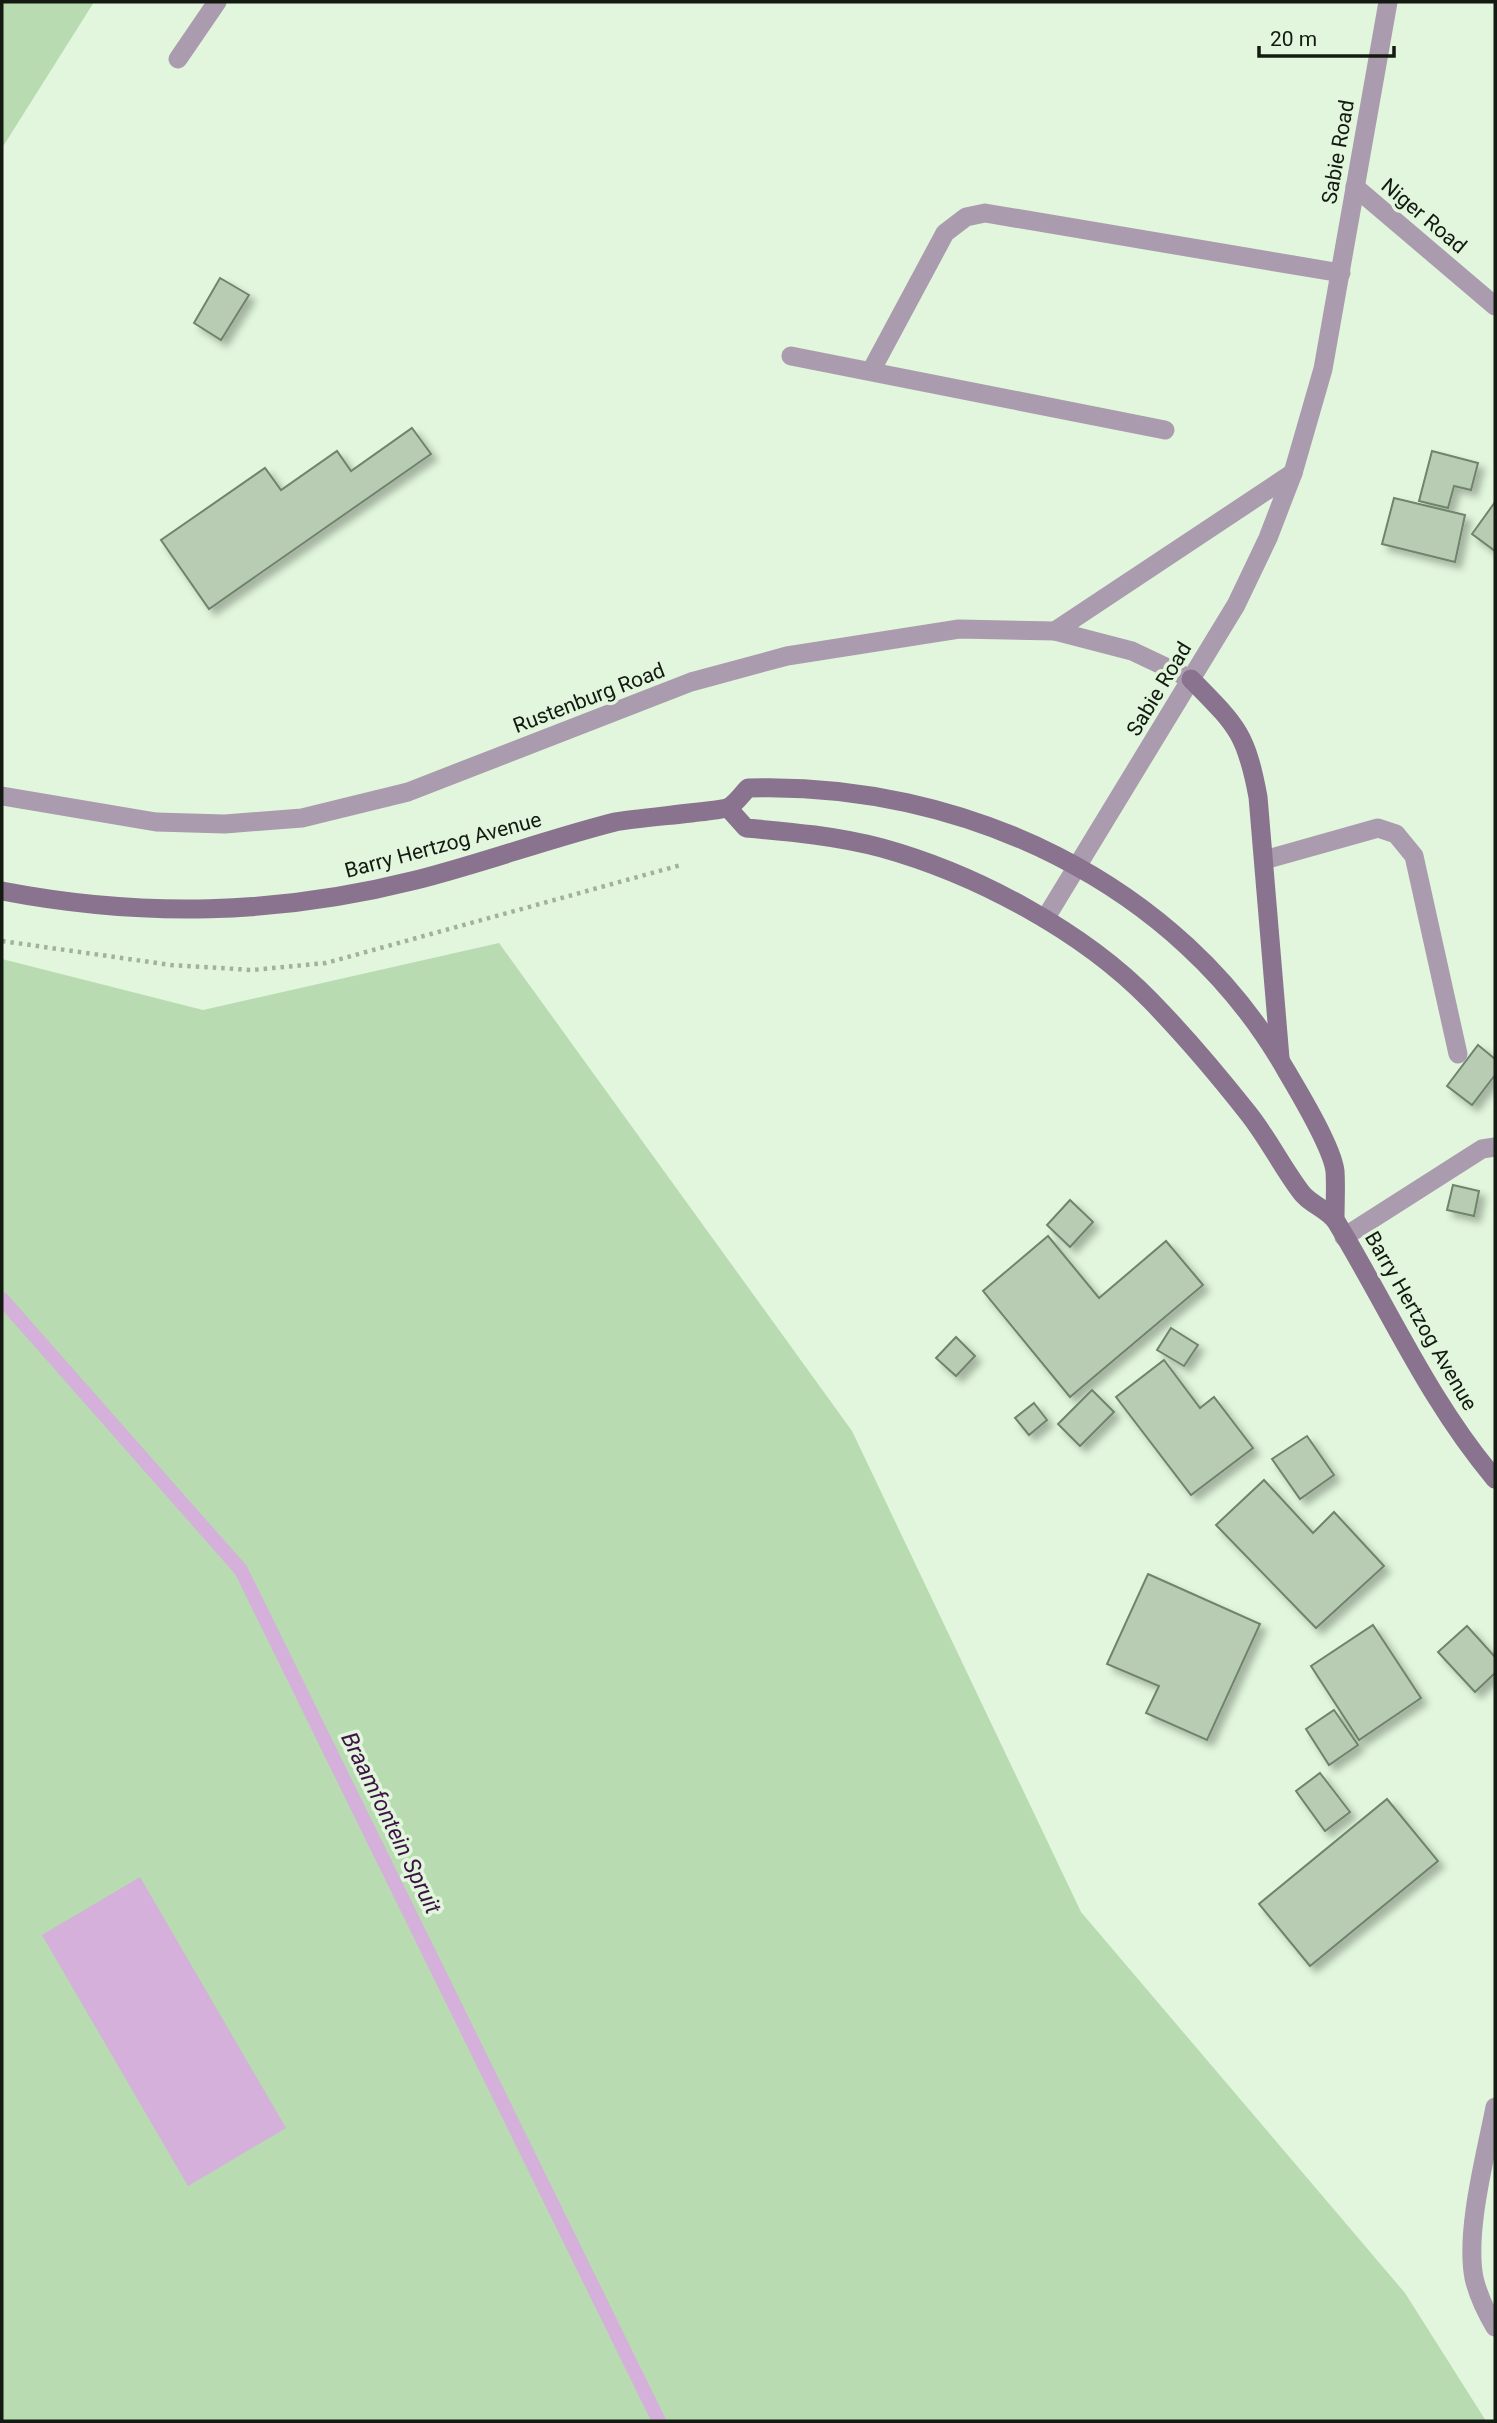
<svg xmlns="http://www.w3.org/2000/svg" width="1497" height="2423" font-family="Roboto,sans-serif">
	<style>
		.green { fill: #b8dbb1 }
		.water { fill: #d4b0db }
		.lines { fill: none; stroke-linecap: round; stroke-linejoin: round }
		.stream { stroke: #d4b0db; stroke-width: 14 }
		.building { fill: #b7ccb3; stroke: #70836c; stroke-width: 2; filter: url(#shadow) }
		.path { stroke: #a1b19d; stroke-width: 4.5; stroke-dasharray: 3.5 5; stroke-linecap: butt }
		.service { stroke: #ab9bae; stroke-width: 19 }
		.minor { stroke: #ab9bae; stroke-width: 19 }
		.secondary { stroke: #89738e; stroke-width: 19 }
		.labels { text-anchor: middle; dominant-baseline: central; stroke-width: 7; stroke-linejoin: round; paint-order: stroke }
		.street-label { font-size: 21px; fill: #131a11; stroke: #e1f6dc }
		.water-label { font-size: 23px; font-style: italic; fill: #3e1246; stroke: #e1f6dc }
	</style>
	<defs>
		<filter id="shadow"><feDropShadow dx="6" dy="6" stdDeviation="3.5" flood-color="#0004"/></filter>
	</defs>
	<rect width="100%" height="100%" fill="#e1f6dc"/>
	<g class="green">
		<polygon points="2,2 94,2 2,148"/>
		<polygon points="499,943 852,1431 1081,1912 1405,2293 1486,2421 2,2421 2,959 203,1010"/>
	</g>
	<polygon class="water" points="140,1877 286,2128 188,2186 42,1935"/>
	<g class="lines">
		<polyline class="stream" points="2,1299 241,1570 659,2421"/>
	</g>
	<g class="building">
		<polygon points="220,278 249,295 221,340 194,323"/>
		<polygon points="412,428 431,454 209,609 161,540 265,468 281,490 337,451 351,471"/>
		<polygon points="1432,451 1478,463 1471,490 1454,486 1448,508 1419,501"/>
		<polygon points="1394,498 1465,515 1455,562 1382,544"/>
		<polygon points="1495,502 1495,551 1472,534"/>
		<polygon points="1478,1045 1495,1059 1495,1075 1472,1105 1447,1086"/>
		<polygon points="1453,1185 1479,1191 1474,1216 1447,1210"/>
		<polygon points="1070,1200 1093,1222 1070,1247 1047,1225"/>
		<polygon points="1048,1236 1099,1298 1166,1241 1203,1285 1070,1397 983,1291"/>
		<polygon points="1171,1328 1198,1345 1184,1366 1157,1350"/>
		<polygon points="956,1337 975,1356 956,1376 936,1358"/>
		<polygon points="1164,1360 1200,1408 1214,1397 1253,1448 1191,1495 1116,1397"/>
		<polygon points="1092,1390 1114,1412 1080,1446 1058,1424"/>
		<polygon points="1034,1403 1047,1420 1029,1435 1015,1418"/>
		<polygon points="1307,1436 1334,1475 1300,1499 1272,1459"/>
		<polygon points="1264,1480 1313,1533 1334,1512 1384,1566 1316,1628 1216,1525"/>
		<polygon points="1148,1574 1260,1624 1207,1740 1146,1713 1159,1686 1107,1664"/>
		<polygon points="1373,1625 1421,1698 1359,1740 1311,1666"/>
		<polygon points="1467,1626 1495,1657 1495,1673 1475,1692 1438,1652"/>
		<polygon points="1334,1710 1358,1745 1329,1765 1306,1729"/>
		<polygon points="1320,1773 1350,1812 1325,1831 1296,1791"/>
		<polygon points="1387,1799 1438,1861 1310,1966 1259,1904"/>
	</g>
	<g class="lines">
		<polyline class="path" points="2,941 171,965 252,970 326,963 681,865"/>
		<g class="service">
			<polyline points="791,356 1165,430"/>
			<polyline points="871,371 945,233 966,217 985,213 1341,273"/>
			<polyline points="1264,860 1378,828 1396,834 1414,856 1458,1054"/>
			<polyline points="1344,1237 1482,1149 1495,1147"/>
		</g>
		<g class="minor">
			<polyline points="178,59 217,2"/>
			<polyline points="1355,187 1495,306"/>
			<polyline points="1055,631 1293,473"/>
			<polyline points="2,796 156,822 225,824 302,818 408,792 691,682 787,656 959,629 1055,631 1132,651 1191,679"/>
			<polyline points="1045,919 1236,605 1268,538 1293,473 1323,369 1388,2"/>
			<path d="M1495,2107C1486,2154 1465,2231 1474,2278C1478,2295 1486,2312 1495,2327"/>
		</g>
		<g class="secondary">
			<path d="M1191,679C1236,725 1246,732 1258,797L1280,1058"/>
			<path d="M728,808L746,828C792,832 837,836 882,848C976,874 1083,931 1151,1001C1185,1036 1218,1075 1248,1113C1268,1138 1282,1167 1301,1192C1310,1205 1329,1209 1337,1223C1389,1309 1429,1401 1495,1479"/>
			<path d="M2,891C143,918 277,915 416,880C483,863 548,839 615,822C634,818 723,811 729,807C736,803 742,794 748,788C961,781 1180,882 1287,1072C1300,1094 1332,1147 1335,1171C1336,1187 1335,1203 1335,1219"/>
		</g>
	</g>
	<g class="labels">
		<g class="street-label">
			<text transform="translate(1338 152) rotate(-80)">Sabie Road</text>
			<text transform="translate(1424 216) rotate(40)">Niger Road</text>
			<text transform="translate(1159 689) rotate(-59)">Sabie Road</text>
			<text transform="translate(589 698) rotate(-21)">Rustenburg Road</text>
			<text transform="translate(443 845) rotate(-15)">Barry Hertzog Avenue</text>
			<text transform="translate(1421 1321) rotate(60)">Barry Hertzog Avenue</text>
		</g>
		<g class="water-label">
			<text transform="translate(391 1823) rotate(64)">Braamfontein Spruit</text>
		</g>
	</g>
	<rect width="1497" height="2423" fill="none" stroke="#131a11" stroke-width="7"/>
	<path d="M1259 46v10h135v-10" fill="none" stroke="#131a11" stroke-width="3.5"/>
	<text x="1270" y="46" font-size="21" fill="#131a11" stroke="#e1f6dc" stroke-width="5" paint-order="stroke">20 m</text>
</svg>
